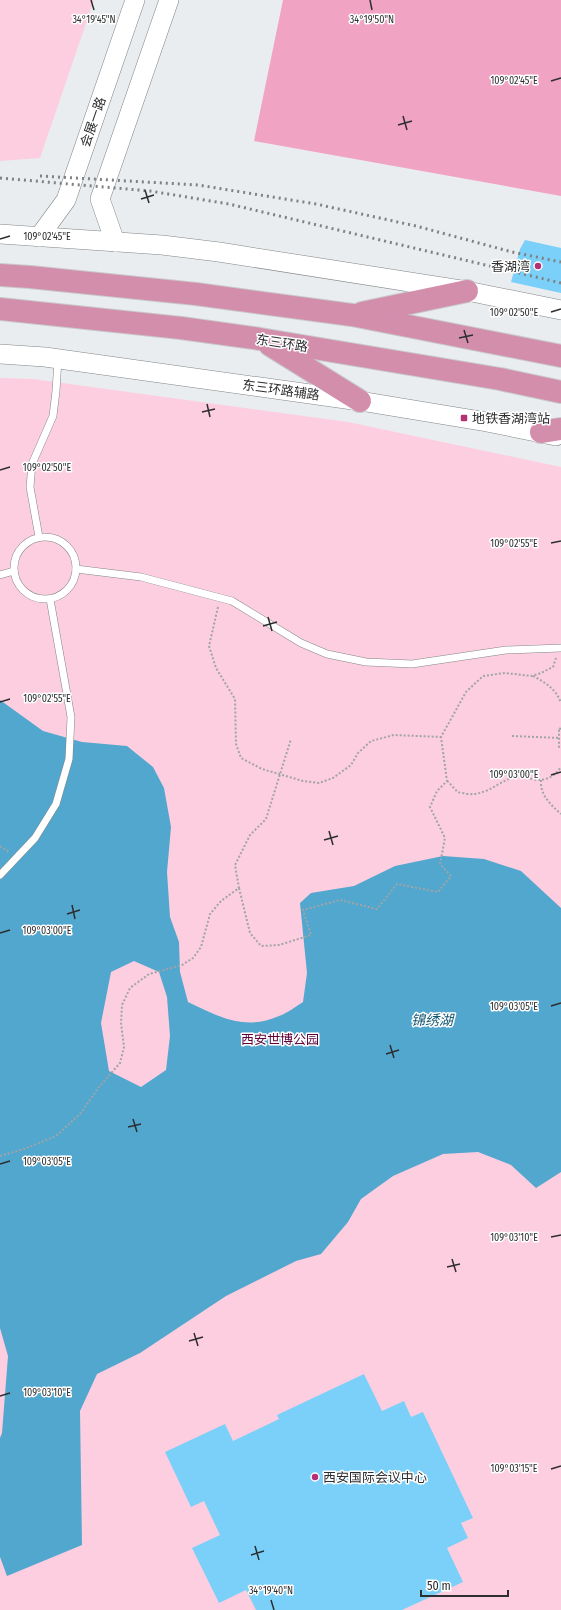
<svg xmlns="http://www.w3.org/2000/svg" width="561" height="1610" font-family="'Fira Sans Condensed','Noto Sans SC',sans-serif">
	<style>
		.green { fill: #fdcee0 }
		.forest { fill: #f1a3c4 }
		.water { fill: #51a7ce; fill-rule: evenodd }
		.building { fill: #7ad0f8 }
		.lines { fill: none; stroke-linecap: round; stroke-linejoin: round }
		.service-casing { stroke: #838687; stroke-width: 8 }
		.secondary-casing { stroke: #838687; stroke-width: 20 }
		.trunk-casing { stroke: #c8c9c9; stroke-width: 24 }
		.path { stroke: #a1a4a6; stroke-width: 2; stroke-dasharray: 2 2; stroke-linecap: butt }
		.service { stroke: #fff; stroke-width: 7 }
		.secondary { stroke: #fff; stroke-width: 19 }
		.trunk { stroke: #d38eac; stroke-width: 22 }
		.rail { stroke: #7f8183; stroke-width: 3; stroke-dasharray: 2 4; stroke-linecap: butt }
		.ticks { fill: none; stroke: #2d2e2f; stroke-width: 1.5 }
		.poi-dot { fill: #b53176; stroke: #fff; stroke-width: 1.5 }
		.labels { text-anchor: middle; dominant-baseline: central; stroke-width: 3; stroke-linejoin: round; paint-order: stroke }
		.street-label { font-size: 13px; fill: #2d2e2f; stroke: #fff }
		.poi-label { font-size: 13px; fill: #2d2e2f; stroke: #fff; text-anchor: start }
		.park-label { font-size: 13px; fill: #5f0138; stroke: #fff }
		.water-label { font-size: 14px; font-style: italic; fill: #125772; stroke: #fff }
		.ticks-label { font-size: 10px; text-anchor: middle; fill: #2d2e2f; stroke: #fff; stroke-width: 3; stroke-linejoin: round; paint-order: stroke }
	</style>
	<rect width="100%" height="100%" fill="#e9edef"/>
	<g class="green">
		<polygon points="0,0 94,0 40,158 0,161"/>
		<polygon points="0,378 33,379 348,422 561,467 561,1610 0,1610"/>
	</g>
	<polygon class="forest" points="283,0 561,0 561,196 254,141"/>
	<path class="water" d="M0,700L43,731L82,742L127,746L153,767L164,788L171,827L167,872L170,917L179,942L180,972L188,1002C219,1017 245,1031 279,1016C288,1013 296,1006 303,1002L307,973L300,903L311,893L354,886L395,866L443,856L484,859L521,871L561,908V1172L536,1188L511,1165L478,1152L443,1154L393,1176L361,1199L348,1222L321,1254L296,1261L226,1296L140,1353L97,1374L80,1411L82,1545L7,1576L0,1557V1438L2,1433L8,1356L0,1328ZM134,961L159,972L167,997L170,1036L166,1070L141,1087L109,1071L101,1023L111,972Z"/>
	<g class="building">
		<polygon points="525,240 561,248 561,293 511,282 520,249"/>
		<polygon points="364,1374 382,1411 404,1401 411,1417 423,1412 473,1518 461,1523 468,1538 447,1548 463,1582 402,1610 256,1610 246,1590 219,1603 192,1548 220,1535 204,1501 191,1507 165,1452 225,1424 233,1441 279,1419 277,1415"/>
	</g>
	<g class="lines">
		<defs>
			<g id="service">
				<circle cx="45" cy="568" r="31"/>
				<polyline points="39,537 30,487 32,464 53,416 56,391 58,359"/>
				<polyline points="76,569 141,577 232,601 301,643 327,654 366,662 412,664 506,650 561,648"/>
				<polyline points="0,575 14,571"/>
				<polyline points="0,875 35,838 56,804 69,759 71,717 50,599"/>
			</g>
			<g id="secondary">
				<polyline points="0,234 162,245 219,252 467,291 561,310"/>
				<polyline points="39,237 66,200 135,0"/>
				<polyline points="115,242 100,199 169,0"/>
				<polyline points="0,354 45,357 360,401 487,422 556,436"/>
			</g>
			<g id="trunk">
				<polyline points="0,275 30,277 196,294 352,315 561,356"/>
				<polyline points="0,309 181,328 260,339 500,379 561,392"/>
				<polyline points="362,313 467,291"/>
				<polyline points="270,345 360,401"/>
				<polyline points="541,432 561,429"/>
			</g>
		</defs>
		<use href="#service" class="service-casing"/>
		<use href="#secondary" class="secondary-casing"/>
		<use href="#trunk" class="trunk-casing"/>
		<g class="path">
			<polyline points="218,607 209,646 216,668 235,699 236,744 241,758 262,769 303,781 319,783 333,778 351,765 358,753 371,741 394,735 441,737"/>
			<path d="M533,676C546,683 556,689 561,703"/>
			<polyline points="561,729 559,728 559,747 561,747"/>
			<polyline points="512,736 559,738"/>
			<path d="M541,780C540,795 550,804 561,814"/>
			<path d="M447,781C451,784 454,789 458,792C460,793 464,793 467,794C490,796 502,777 520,776C524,776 528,778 532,779C545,782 554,777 561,767"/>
			<polyline points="0,846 9,852"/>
			<polyline points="239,888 250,933 261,946 279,945 311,935 303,910 340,900 377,909 397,884 438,892 451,876 440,864 445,838 430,807 437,791 447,781 441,737 466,692 483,676 505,673 532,676 541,673 553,667 556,658"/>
			<polyline points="0,1156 24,1149 56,1136 80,1114 99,1087 120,1063 124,1047 121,1023 122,1005 130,988 149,974 182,965 193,958 201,947 210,914 221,901 239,888 235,865 250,835 266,819 291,739"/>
		</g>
		<use href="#service" class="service"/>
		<use href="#secondary" class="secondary"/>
		<use href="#trunk" class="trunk"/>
		<g class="rail">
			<polyline points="40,176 198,185 316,204 416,226 512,252 561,262"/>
			<polyline points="0,178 150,191 229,204 561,283"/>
		</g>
	</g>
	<path class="ticks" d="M91,0L94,10M370,0L372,10M551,81L561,78M403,116L407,130M398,125L412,121M145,190L149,203M141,199L154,195M0,239L10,236M551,312L561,309M464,330L468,343M459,338L473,335M207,404L210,417M202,412L215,409M0,470L10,467M551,543L561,541M268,617L272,631M263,626L277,622M0,702L10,699M551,775L561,772M329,831L333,845M324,840L338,836M72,905L75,919M67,914L80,910M0,933L10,930M551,1006L561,1003M390,1045L394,1058M386,1054L399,1050M133,1119L137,1132M128,1127L141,1124M0,1164L10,1161M551,1237L561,1235M452,1259L456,1272M447,1267L460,1264M194,1333L198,1346M189,1341L203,1337M0,1396L10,1393M551,1469L561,1466M255,1546L259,1560M251,1555L264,1551M271,1600L274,1610"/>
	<g class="poi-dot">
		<circle cx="538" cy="266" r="4"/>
		<rect x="460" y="414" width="8" height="8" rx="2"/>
		<circle cx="315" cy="1477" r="4"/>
	</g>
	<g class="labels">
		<g class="street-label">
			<text transform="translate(93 122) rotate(-71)">会展一路</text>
			<text transform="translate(282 343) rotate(9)">东三环路</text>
			<text transform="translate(281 390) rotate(8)">东三环路辅路</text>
		</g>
		<g class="poi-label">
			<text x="530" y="266" text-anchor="end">香湖湾</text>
			<text x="472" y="418">地铁香湖湾站</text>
			<text x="323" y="1477">西安国际会议中心</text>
		</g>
		<g class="park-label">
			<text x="280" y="1039">西安世博公园</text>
		</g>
		<g class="water-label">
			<text x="432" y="1020">锦绣湖</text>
		</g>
	</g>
	<g class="ticks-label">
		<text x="94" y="23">34°19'45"N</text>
		<text x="372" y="23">34°19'50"N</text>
		<text x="514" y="84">109°02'45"E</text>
		<text x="47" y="240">109°02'45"E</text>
		<text x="514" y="316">109°02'50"E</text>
		<text x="47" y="471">109°02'50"E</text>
		<text x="514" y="547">109°02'55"E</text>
		<text x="47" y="702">109°02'55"E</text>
		<text x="514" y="778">109°03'00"E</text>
		<text x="47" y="934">109°03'00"E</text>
		<text x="514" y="1010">109°03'05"E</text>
		<text x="47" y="1165">109°03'05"E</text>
		<text x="514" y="1241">109°03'10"E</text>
		<text x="47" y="1396">109°03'10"E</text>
		<text x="514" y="1472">109°03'15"E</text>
		<text x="271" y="1594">34°19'40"N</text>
	</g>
	<path d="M421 1590v6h87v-6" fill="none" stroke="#2d2e2f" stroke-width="2"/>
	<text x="427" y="1590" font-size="12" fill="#2d2e2f" stroke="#ffffff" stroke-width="3" paint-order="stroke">50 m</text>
</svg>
